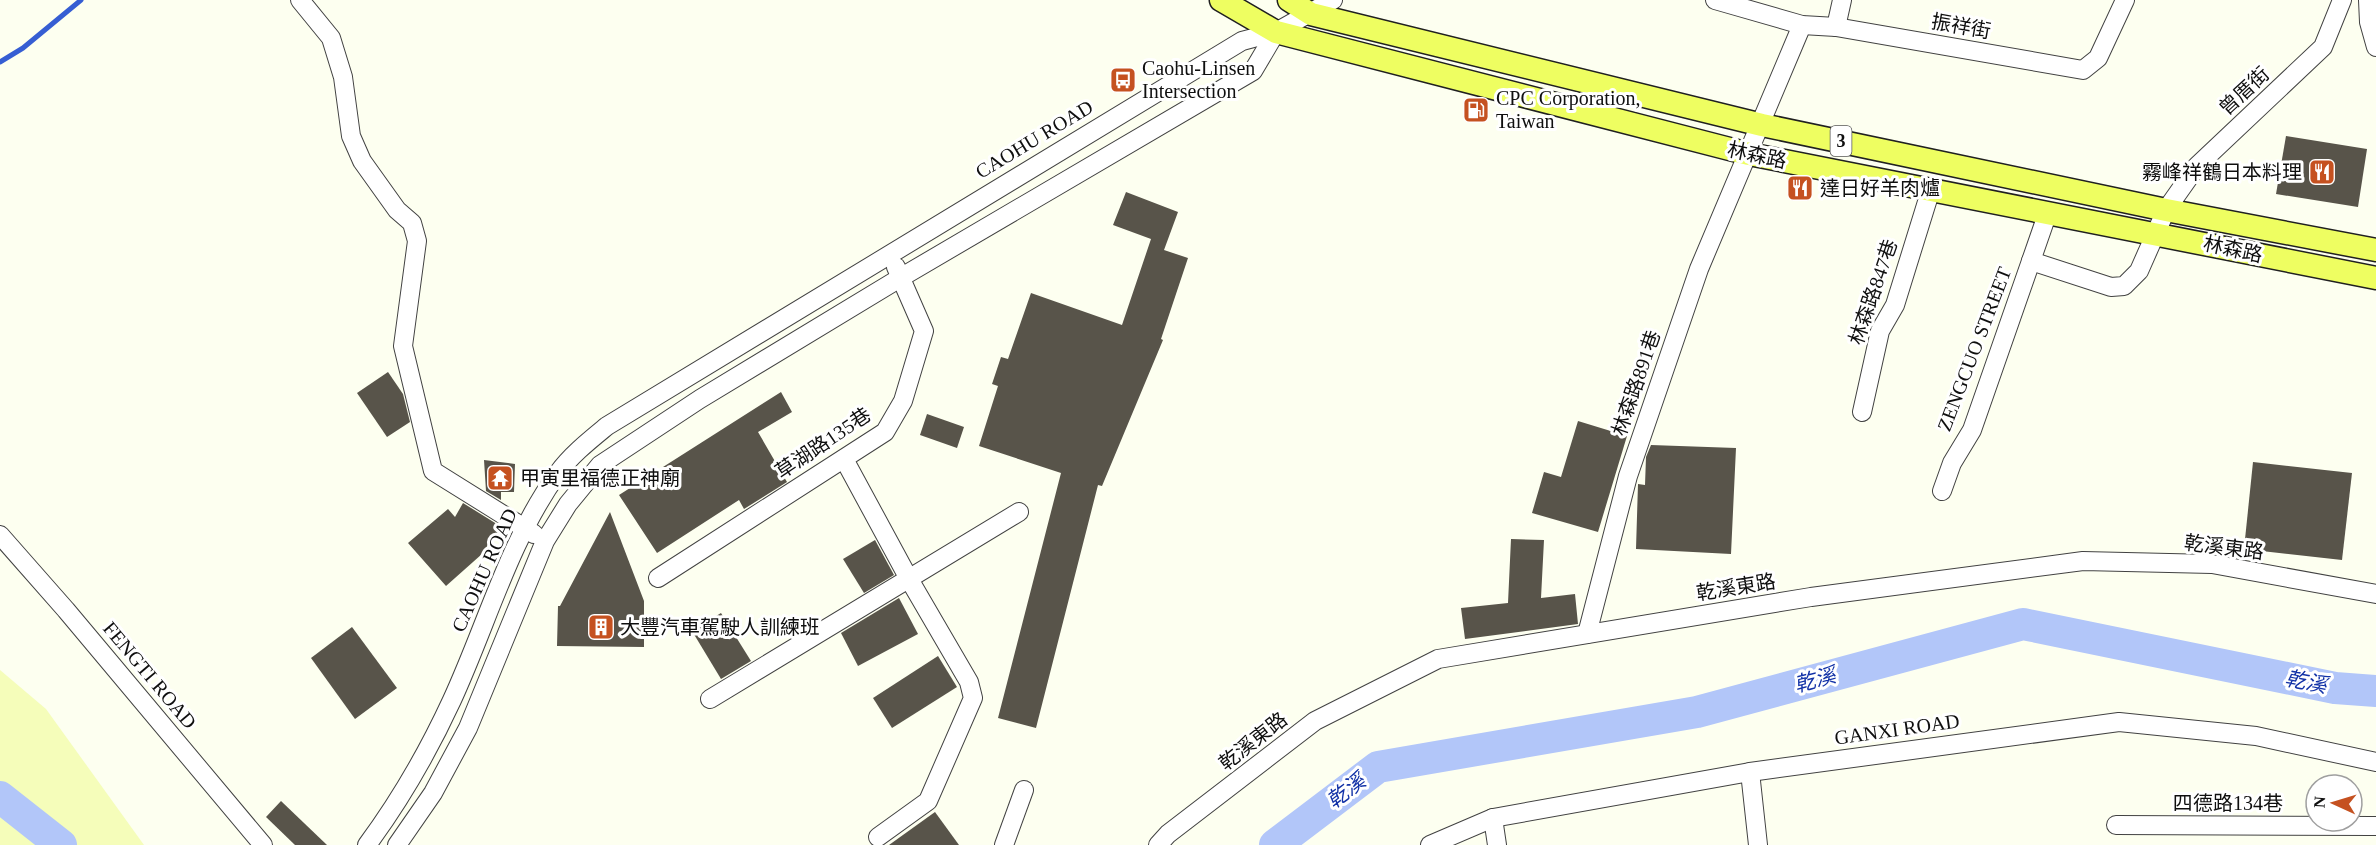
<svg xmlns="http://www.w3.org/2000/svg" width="2376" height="845" font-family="'Times New Roman','Noto Sans TC',serif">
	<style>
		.sand { fill: #f5fdba }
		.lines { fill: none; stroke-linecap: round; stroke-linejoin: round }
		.stream { stroke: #365ed3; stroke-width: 5 }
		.river { stroke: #b2c6f9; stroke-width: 32 }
		.building { fill: #58544a }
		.minor-casing { stroke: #424242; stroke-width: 20 }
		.major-casing { stroke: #202020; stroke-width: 25 }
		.minor { stroke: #fff; stroke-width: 18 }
		.major { stroke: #eefe61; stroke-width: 22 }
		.labels { text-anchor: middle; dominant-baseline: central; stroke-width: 6; stroke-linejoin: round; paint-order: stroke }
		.shield { fill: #fff; stroke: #575757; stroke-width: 1.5 }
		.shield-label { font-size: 18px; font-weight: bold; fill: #0f0f0f }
		.street-label { font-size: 20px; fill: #0f0f0f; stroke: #fff }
		.poi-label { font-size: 20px; fill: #0f0f0f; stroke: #fff; text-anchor: start }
		.water-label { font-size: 21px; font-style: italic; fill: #1232a7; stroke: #fff }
	</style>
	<rect width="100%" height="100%" fill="#fdfff0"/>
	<polygon class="sand" points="0,670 46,709 144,845 0,845"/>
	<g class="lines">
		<polyline class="stream" points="0,62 23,48 81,0"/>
		<g class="river">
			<polyline points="0,797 61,845"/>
			<polyline points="1275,845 1378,767 1697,712 2023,624 2335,688 2376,691"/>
		</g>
	</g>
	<g class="building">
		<polygon points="2286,136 2367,149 2358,207 2276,194"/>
		<polygon points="1126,192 1178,212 1164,250 1188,258 1161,339 1163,340 1102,486 1098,485 1036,728 998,718 1061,473 979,446 998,386 992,384 1001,357 1008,359 1031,293 1122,325 1151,239 1113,225"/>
		<polygon points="388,372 403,394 410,422 387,437 357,393"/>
		<polygon points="781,392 792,412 758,432 787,482 744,509 739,500 657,553 619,495"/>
		<polygon points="927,414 964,427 957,448 920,435"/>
		<polygon points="1578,421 1627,436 1598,532 1532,513 1544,472 1561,477"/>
		<polygon points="1651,445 1736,448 1731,554 1636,549 1638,484 1645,485 1646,457"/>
		<polygon points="484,460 515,464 514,492 501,492 501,500 486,491"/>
		<polygon points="2253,462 2352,473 2342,560 2244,549"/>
		<polygon points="463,503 500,526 499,537 493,537 482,554 446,586 408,543 448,509 455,517"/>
		<polygon points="610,512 644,601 644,647 557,646 558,606 560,606"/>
		<polygon points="1511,539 1544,540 1541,598 1575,594 1578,624 1465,639 1461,608 1508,603"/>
		<polygon points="875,540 894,575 864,593 843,559"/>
		<polygon points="899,598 918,634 858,666 841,633"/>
		<polygon points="721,613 751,661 721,679 692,631"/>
		<polygon points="352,627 397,688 355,719 311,658"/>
		<polygon points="938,656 957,687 892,728 873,698"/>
		<polygon points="281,801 327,845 295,845 266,817"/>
		<polygon points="935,812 959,845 889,845"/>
	</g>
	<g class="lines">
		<defs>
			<g id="minor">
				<polyline points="300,0 331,38 343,77 351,136 362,161 397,210 412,223 417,241 403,346 433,471 534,534"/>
				<polyline points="1715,0 1802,25 1836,27 2083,70 2098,58 2125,0"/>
				<polyline points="2368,0 2369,22 2376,47"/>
				<polyline points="1836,27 1842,0"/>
				<polyline points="2031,261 2048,212"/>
				<polyline points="1862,412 1880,331 1895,305 1931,189"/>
				<polyline points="844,459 909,579 969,682 973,698 928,801 878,837"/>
				<polyline points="1942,491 1952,463 1972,430 2031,261 2111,287 2124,286 2139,271 2166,210 2197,166 2323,47 2342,0"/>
				<polyline points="0,535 66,610 263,845"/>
				<polyline points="658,578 885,432 903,401 924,331 896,267"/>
				<polyline points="1587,634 1628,476 1699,269 1802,25"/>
				<polyline points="710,699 1019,512"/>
				<polyline points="1750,772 1758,845"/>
				<polyline points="1493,818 1497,845"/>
				<polyline points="2116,825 2376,826"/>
				<path d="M367,845C401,799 428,752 452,700C487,624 509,541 558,473C571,455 590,440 607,426L1242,41L1276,32L1333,0"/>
				<polyline points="397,845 433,793 468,728 545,541 568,504 600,465 700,399 900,278 1253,71 1276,32"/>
				<polyline points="1004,845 1024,790"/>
				<polyline points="1158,845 1168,834 1315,721 1438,659 1811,597 2083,561 2212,564 2376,594"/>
				<polyline points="1430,845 1493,818 1750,772 2119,722 2256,736 2376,762"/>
			</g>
			<g id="major">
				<polyline points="1221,0 1276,32 1749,154 2376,278"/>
				<polyline points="1289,0 1311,14 1762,125 2166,210 2376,250"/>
			</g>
		</defs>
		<use href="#minor" class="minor-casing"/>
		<use href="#major" class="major-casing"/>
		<use href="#minor" class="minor"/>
		<use href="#major" class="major"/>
	</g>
	<defs>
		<symbol id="bus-square" viewBox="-11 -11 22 22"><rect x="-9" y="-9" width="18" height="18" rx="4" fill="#c55120" stroke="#fff"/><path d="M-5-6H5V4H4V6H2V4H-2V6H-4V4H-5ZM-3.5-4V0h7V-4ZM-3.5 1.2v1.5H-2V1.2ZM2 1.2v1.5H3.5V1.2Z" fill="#fff"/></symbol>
		<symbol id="fuel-square" viewBox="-11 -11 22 22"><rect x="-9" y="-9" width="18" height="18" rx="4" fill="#c55120" stroke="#fff"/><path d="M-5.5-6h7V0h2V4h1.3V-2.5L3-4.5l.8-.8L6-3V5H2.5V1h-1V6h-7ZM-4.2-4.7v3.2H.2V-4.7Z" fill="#fff"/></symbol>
		<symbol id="restaurant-square" viewBox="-11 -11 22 22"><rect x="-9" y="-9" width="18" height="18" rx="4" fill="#c55120" stroke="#fff"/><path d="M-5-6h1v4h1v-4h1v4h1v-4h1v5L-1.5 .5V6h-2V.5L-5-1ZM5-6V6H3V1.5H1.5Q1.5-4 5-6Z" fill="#fff"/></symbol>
		<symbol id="temple-square" viewBox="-11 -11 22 22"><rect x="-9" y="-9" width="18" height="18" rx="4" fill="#c55120" stroke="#fff"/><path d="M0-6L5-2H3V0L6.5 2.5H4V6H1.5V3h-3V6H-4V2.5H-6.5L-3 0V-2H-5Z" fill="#fff"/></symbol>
		<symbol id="building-square" viewBox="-11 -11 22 22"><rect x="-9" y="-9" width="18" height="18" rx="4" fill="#c55120" stroke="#fff"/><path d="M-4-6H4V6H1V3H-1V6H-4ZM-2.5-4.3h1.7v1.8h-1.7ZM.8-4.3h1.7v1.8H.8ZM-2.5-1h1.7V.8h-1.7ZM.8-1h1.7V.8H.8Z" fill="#fff"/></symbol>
	</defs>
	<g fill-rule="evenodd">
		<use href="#bus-square" x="1108" y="65" width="30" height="30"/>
		<use href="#fuel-square" x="1461" y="95" width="30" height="30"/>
		<use href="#restaurant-square" x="2307" y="157" width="30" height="30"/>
		<use href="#restaurant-square" x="1785" y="173" width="30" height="30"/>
		<use href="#temple-square" x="485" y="463" width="30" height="30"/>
		<use href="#building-square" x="586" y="612" width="30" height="30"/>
	</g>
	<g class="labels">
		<rect class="shield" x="1830.5" y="126" width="21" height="30" rx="4.5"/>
		<g class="shield-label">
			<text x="1841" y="141">3</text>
		</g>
		<g class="street-label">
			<text transform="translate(1961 26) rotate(10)">振祥街</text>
			<text transform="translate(2244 91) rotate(-43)">曾厝街</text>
			<text transform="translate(1034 139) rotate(-31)">CAOHU ROAD</text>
			<text transform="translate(1757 155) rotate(12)">林森路</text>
			<text transform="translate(2233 249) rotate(12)">林森路</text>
			<text transform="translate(1873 292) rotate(-71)">林森路847巷</text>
			<text transform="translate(1974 349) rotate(-69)">ZENGCUO STREET</text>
			<text transform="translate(1636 383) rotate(-71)">林森路891巷</text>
			<text transform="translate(823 443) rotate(-34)">草湖路135巷</text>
			<text transform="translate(2224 547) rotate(7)">乾溪東路</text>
			<text transform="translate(484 570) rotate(-66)">CAOHU ROAD</text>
			<text transform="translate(1736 587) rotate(-9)">乾溪東路</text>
			<text transform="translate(150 675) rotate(50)">FENGTI ROAD</text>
			<text transform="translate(1897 729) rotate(-8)">GANXI ROAD</text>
			<text transform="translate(1253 741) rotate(-38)">乾溪東路</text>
			<text x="2228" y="803">四德路134巷</text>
		</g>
		<g class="poi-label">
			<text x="1142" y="68">Caohu-Linsen<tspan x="1142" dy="23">Intersection</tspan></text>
			<text x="1496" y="98">CPC Corporation,<tspan x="1496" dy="23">Taiwan</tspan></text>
			<text x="2302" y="172" text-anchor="end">霧峰祥鶴日本料理</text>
			<text x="1820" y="188">達日好羊肉爐</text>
			<text x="520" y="478">甲寅里福德正神廟</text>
			<text x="620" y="627">大豐汽車駕駛人訓練班</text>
		</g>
		<g class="water-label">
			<text transform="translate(1815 680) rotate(-15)">乾溪</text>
			<text transform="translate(2306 682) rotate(11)">乾溪</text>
			<text transform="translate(1346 791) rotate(-37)">乾溪</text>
		</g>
	</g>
	<g transform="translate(2334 803) rotate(274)"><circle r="28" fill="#ffffff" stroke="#9f9f9f" stroke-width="1.5"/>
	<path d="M0-4.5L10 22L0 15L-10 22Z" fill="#c55120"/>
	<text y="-9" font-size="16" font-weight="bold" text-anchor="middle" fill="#0f0f0f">N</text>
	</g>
</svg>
